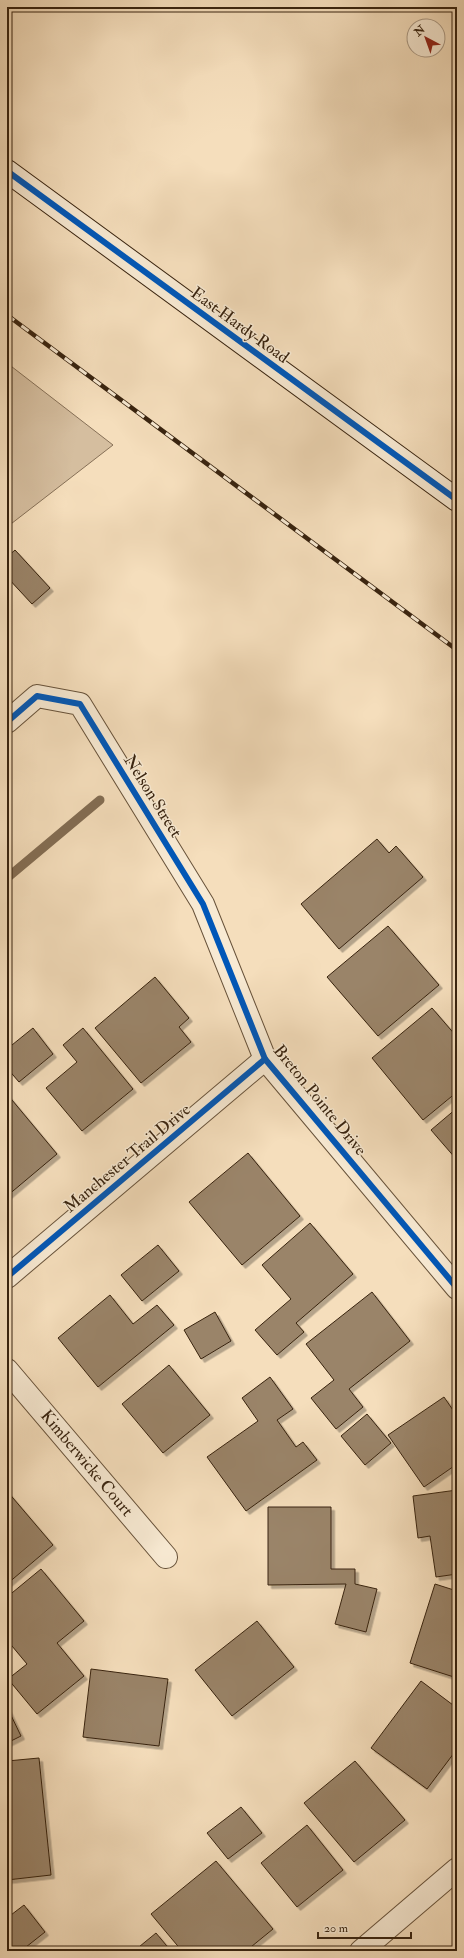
<svg xmlns="http://www.w3.org/2000/svg" width="464" height="1958" font-family="'IM FELL Double Pica',serif">
	<style>
		.green { fill: #d5be9f; stroke: #867057 }
		.lines { fill: none; stroke-linecap: round; stroke-linejoin: round }
		.stream { stroke: #836d53; stroke-width: 9 }
		.building { fill: #9a8469; stroke: #38230f; filter: url(#shadow) }
		.street-casing { stroke: #67523a; stroke-width: 24 }
		.secondary-casing { stroke: #38230f; stroke-width: 24 }
		.street { stroke: #f8ead3; stroke-width: 22 }
		.secondary { stroke: #f8ead3; stroke-width: 22 }
		.rail-casing { stroke: #38230f; stroke-width: 4.5 }
		.rail { stroke: #f8ead3; stroke-width: 3; stroke-dasharray: 9; stroke-linecap: butt }
		.cycleway-casing { stroke: #f8ead3; stroke-width: 8 }
		.cycleway { stroke: #0057b8; stroke-width: 6 }
		.labels { text-anchor: middle; dominant-baseline: central; stroke-width: 3; stroke-linejoin: round; paint-order: stroke }
		.street-label { font-size: 17px; fill: #38230f; stroke: #f8ead3 }
	</style>
	<defs>
		<filter id="shadow"><feDropShadow dx="3.5" dy="3.5" stdDeviation="0" flood-color="#0004"/></filter>
	</defs>
	<rect width="100%" height="100%" fill="#f5debc"/>
	<filter id="stains"><feTurbulence type="fractalNoise" baseFrequency=".005" numOctaves="4"/><feColorMatrix values="0 0 0 0 .2 0 0 0 0 .09 0 0 0 0 .02 0 0 0 .5 -.17"/></filter>
	<radialGradient id="worn" r=".72"><stop offset=".6" stop-color="#630" stop-opacity="0"/><stop offset="1" stop-color="#630" stop-opacity=".3"/></radialGradient>
	<polygon class="green" points="7,363 113,445 7,527"/>
	<g class="lines">
		<polyline class="stream" points="7,878 100,800"/>
	</g>
	<g class="building">
		<polygon points="15,550 50,588 32,604 7,577 7,557"/>
		<polygon points="377,839 389,853 396,846 423,877 339,949 301,904"/>
		<polygon points="388,926 439,985 378,1036 327,977"/>
		<polygon points="155,977 189,1018 179,1027 191,1042 141,1083 95,1028"/>
		<polygon points="432,1008 457,1037 457,1092 423,1120 372,1058"/>
		<polygon points="33,1028 53,1054 19,1082 7,1068 7,1049"/>
		<polygon points="83,1028 133,1089 82,1131 46,1088 77,1062 63,1045"/>
		<polygon points="7,1094 57,1154 7,1196"/>
		<polygon points="457,1108 457,1160 431,1130"/>
		<polygon points="248,1153 300,1216 242,1265 189,1202"/>
		<polygon points="310,1223 353,1274 296,1323 304,1332 277,1355 255,1330 291,1299 262,1265"/>
		<polygon points="158,1245 179,1271 142,1301 121,1275"/>
		<polygon points="372,1292 410,1341 349,1389 363,1407 336,1429 311,1398 334,1380 306,1344"/>
		<polygon points="110,1295 133,1324 157,1305 174,1325 98,1387 58,1338"/>
		<polygon points="215,1312 231,1341 201,1359 184,1330"/>
		<polygon points="169,1365 210,1415 163,1453 122,1404"/>
		<polygon points="270,1377 293,1409 277,1420 296,1447 303,1442 317,1460 246,1511 207,1457 258,1421 242,1398"/>
		<polygon points="444,1397 457,1416 457,1464 424,1487 388,1435"/>
		<polygon points="367,1414 391,1443 365,1465 341,1436"/>
		<polygon points="457,1490 457,1574 436,1577 430,1536 418,1538 413,1496"/>
		<polygon points="7,1491 53,1545 7,1584"/>
		<polygon points="268,1507 331,1507 331,1569 355,1569 355,1584 377,1589 366,1632 335,1624 346,1584 268,1585"/>
		<polygon points="41,1569 84,1621 57,1643 84,1676 37,1714 8,1679 27,1664 7,1640 7,1597"/>
		<polygon points="435,1584 457,1591 457,1678 410,1663"/>
		<polygon points="257,1621 294,1667 232,1716 195,1670"/>
		<polygon points="91,1669 168,1679 159,1746 83,1737"/>
		<polygon points="421,1681 457,1708 457,1749 427,1789 371,1748"/>
		<polygon points="7,1707 21,1736 7,1743"/>
		<polygon points="39,1758 51,1875 7,1880 7,1761"/>
		<polygon points="355,1761 405,1820 354,1862 304,1803"/>
		<polygon points="241,1807 262,1833 228,1859 207,1833"/>
		<polygon points="307,1825 343,1870 297,1907 261,1863"/>
		<polygon points="216,1861 273,1929 246,1951 182,1951 151,1914"/>
		<polygon points="24,1905 45,1932 21,1951 7,1951 7,1918"/>
		<polygon points="156,1933 171,1951 134,1951"/>
	</g>
	<g class="lines">
		<defs>
			<g id="street">
				<polyline points="7,722 37,696 80,704 203,904 265,1059 457,1288"/>
				<polyline points="7,1277 265,1059"/>
				<polyline points="7,1370 166,1557"/>
				<polyline points="361,1951 457,1869"/>
			</g>
			<polyline id="secondary" points="7,171 457,500"/>
		</defs>
		<use href="#street" class="street-casing"/>
		<use href="#secondary" class="secondary-casing"/>
		<use href="#street" class="street"/>
		<use href="#secondary" class="secondary"/>
		<defs>
			<polyline id="rail" points="7,315 457,650"/>
		</defs>
		<use href="#rail" class="rail-casing"/>
		<use href="#rail" class="rail"/>
		<defs>
			<g id="cycleway">
				<polyline points="7,171 457,500"/>
				<polyline points="7,722 37,696 80,704 203,904 265,1059 457,1288"/>
				<polyline points="7,1277 265,1059"/>
			</g>
		</defs>
		<use href="#cycleway" class="cycleway-casing"/>
		<use href="#cycleway" class="cycleway"/>
	</g>
	<g class="labels">
		<g class="street-label">
			<text transform="translate(240 325) rotate(36)">East Hardy Road</text>
			<text transform="translate(153 796) rotate(58)">Nelson Street</text>
			<text transform="translate(320 1100) rotate(51)">Breton Pointe Drive</text>
			<text transform="translate(127 1158) rotate(-40)">Manchester Trail Drive</text>
			<text transform="translate(87 1463) rotate(50)">Kimberwicke Court</text>
		</g>
	</g>
	<rect width="464" height="1958" fill="none" stroke="#f5debc" stroke-width="24"/>
	<rect x="8" y="8" width="448" height="1942" fill="none" stroke="#38230f" stroke-width="2"/>
	<rect x="12" y="12" width="440" height="1934" fill="none" stroke="#38230f"/>
	<g transform="translate(426 38) rotate(319)"><circle r="19" fill="#f8ead3" stroke="#ab9a85"/>
	<path d="M0-3L7 15L0 10L-7 15Z" fill="#8f2418"/>
	<text y="-6" font-size="11" font-weight="bold" text-anchor="middle" fill="#38230f">N</text>
	</g>
	<path d="M318 1932v6h93v-6" fill="none" stroke="#38230f" stroke-width="2"/>
	<text x="324" y="1932" font-size="12" fill="#38230f" stroke="#f8ead3" stroke-width="3" paint-order="stroke">20 m</text>
	<rect width="100%" height="100%" filter="url(#stains)"/>
	<rect width="100%" height="100%" fill="url(#worn)"/>
</svg>
